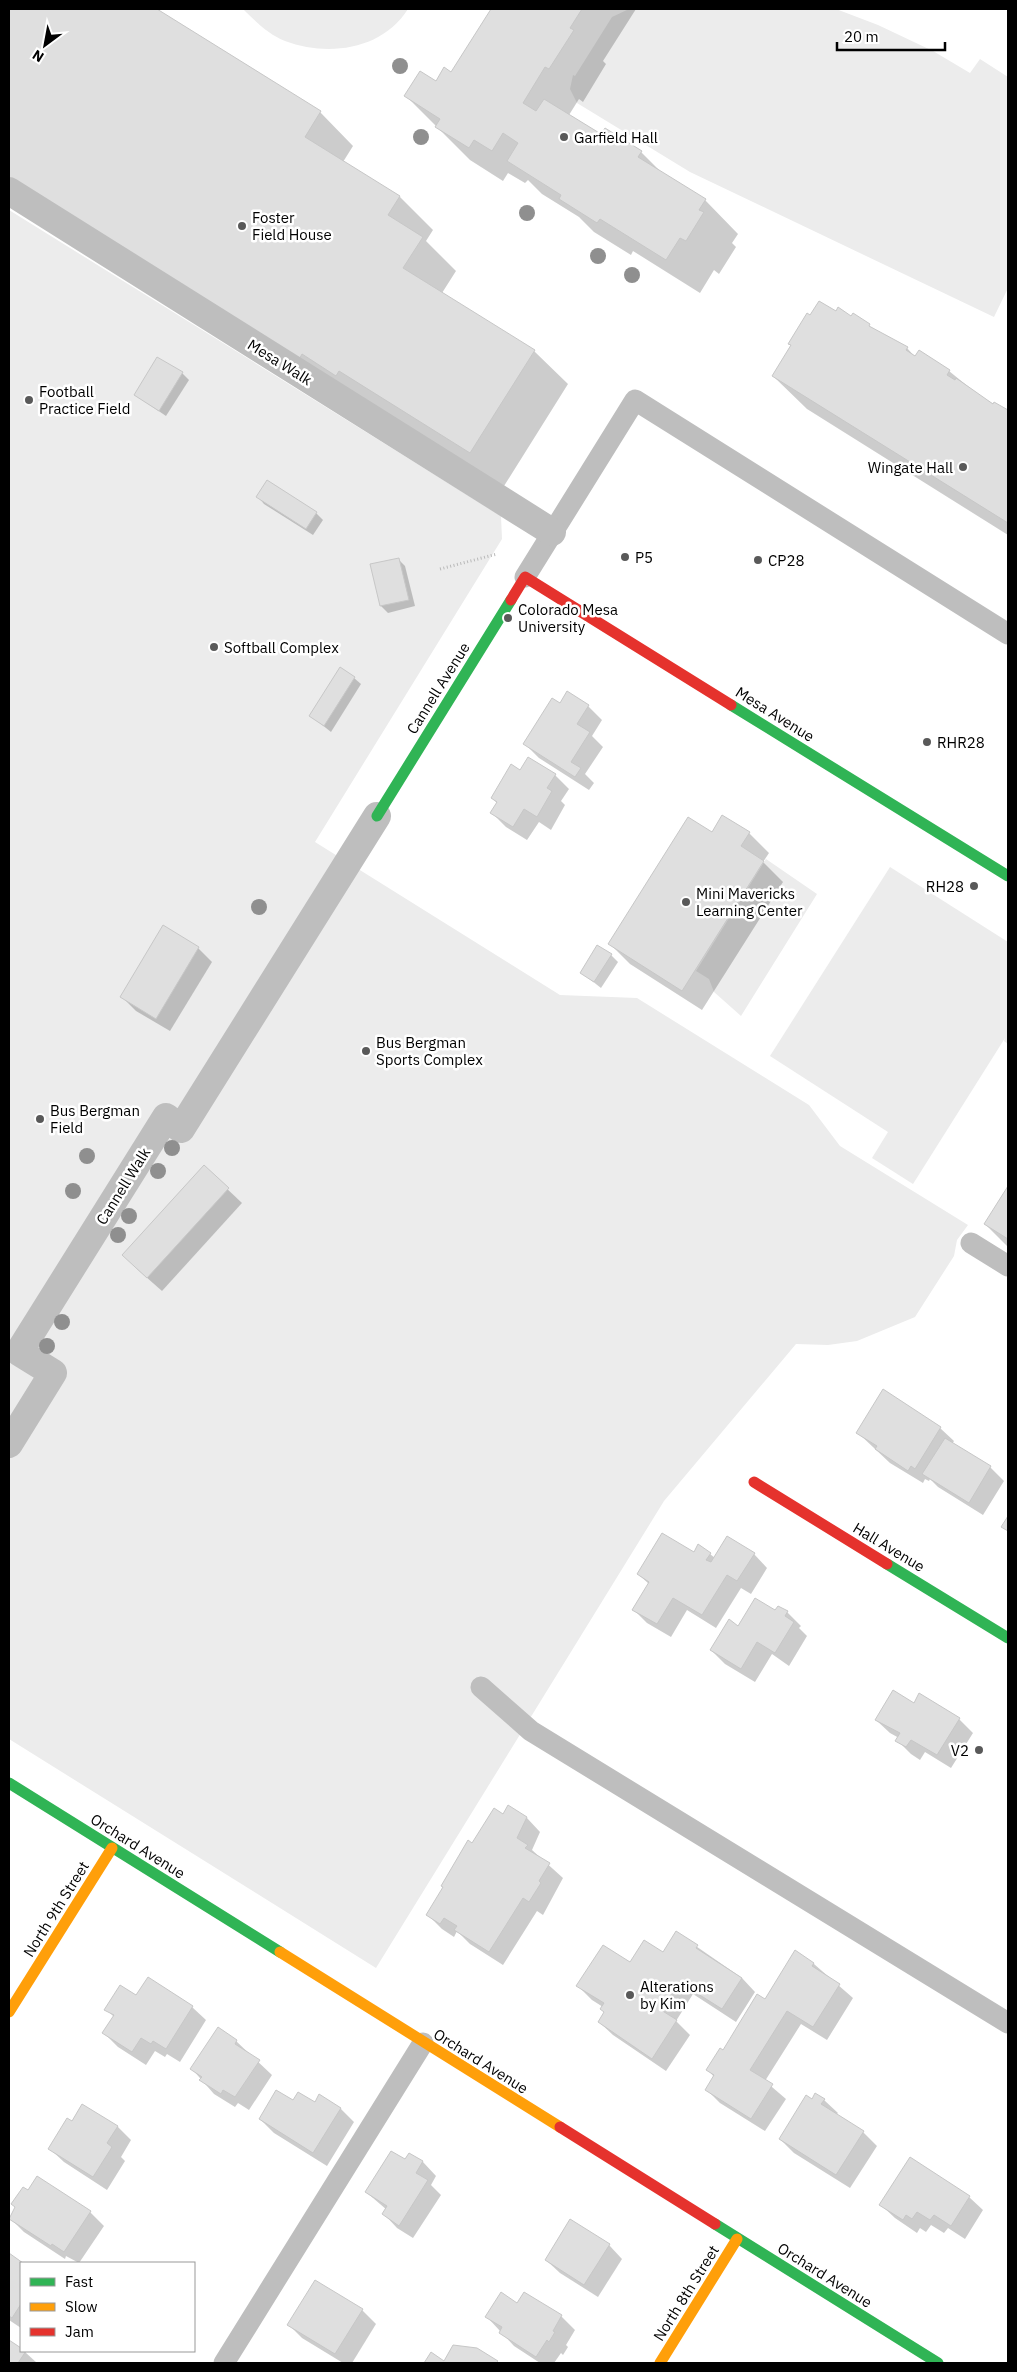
<svg xmlns="http://www.w3.org/2000/svg" width="1017" height="2372" font-family="'IBM Plex Sans',sans-serif">
	<style>
		.green { fill: #ececec }
		.shadow { fill: #0003 }
		.building { fill: #dfdfdf; stroke: #c7c7c7 }
		.lines { fill: none; stroke-linecap: round; stroke-linejoin: round }
		.path { stroke: #b9b9b9; stroke-width: 3; stroke-dasharray: 1 2.5; stroke-linecap: butt }
		.lane { stroke: #bebebe; stroke-width: 21 }
		.street { stroke: #bebebe; stroke-width: 28 }
		.fast { stroke: #30b455; stroke-width: 11 }
		.slow { stroke: #ff9f0a; stroke-width: 11 }
		.jam { stroke: #e5322d; stroke-width: 11 }
		.tree { fill: #8f8f8f }
		.poi-dot { fill: #595959; stroke: #fff; stroke-width: 2 }
		.labels { text-anchor: middle; dominant-baseline: central; stroke-width: 5; stroke-linejoin: round; paint-order: stroke }
		.poi-label { font-size: 15px; fill: #000; stroke: #fff; text-anchor: start }
		.street-label { font-size: 15px; fill: #000; stroke: #fff }
	</style>
	<rect width="100%" height="100%" fill="#fff"/>
	<g class="green">
		<path d="M243,9H408C382,50 328,57 285,41C269,35 255,21 243,9Z"/>
		<polygon points="629,9 836,9 878,25 933,51 970,73 980,59 1008,77 1008,288 994,317 690,172 577,103 570,89 573,75 575,76 612,17"/>
		<polygon points="9,210 501,516 502,539 315,842 560,995 637,998 809,1105 840,1146 968,1225 957,1240 954,1256 915,1317 857,1341 828,1345 796,1344 664,1501 376,1968 9,1739"/>
		<polygon points="766,859 817,894 741,1016 714,992 709,979 696,971"/>
		<polygon points="890,867 1008,942 1008,1044 1004,1041 1005,1038 913,1184 872,1158 888,1132 770,1056"/>
	</g>
	<g class="shadow">
		<polygon points="9,9 154,9 320,112 353,146 343,162 400,197 433,230 426,241 456,271 442,293 534,351 568,384 504,486 9,195"/>
		<polygon points="492,9 636,9 603,61 606,64 583,102 579,99 569,115 601,136 641,152 664,175 705,200 738,234 732,243 736,247 719,274 714,270 700,293 633,251 631,255 594,232 579,217 542,194 528,180 525,183 508,173 503,181 470,160 406,96 452,73"/>
		<polygon points="836,313 851,317 853,315 876,331 907,348 916,358 949,371 981,397 1008,412 1008,535 807,409 773,376 811,317"/>
		<polygon points="182,373 189,380 166,416 135,395"/>
		<polygon points="267,482 316,513 323,520 313,535 264,504 258,497"/>
		<polygon points="398,559 405,566 415,606 388,613 381,606 372,565"/>
		<polygon points="354,678 361,684 331,732 311,716"/>
		<polygon points="560,704 588,706 602,720 592,736 603,747 585,774 594,783 589,790 539,758 525,744"/>
		<polygon points="528,759 555,775 569,789 561,801 565,805 551,830 539,822 527,840 506,827 492,813 498,804 492,798 520,771"/>
		<polygon points="712,833 749,833 769,853 763,862 783,882 702,1010 630,964 610,944"/>
		<polygon points="198,948 212,962 170,1031 136,1011 122,997"/>
		<polygon points="611,955 618,962 601,988 582,973"/>
		<polygon points="204,1167 242,1203 162,1291 137,1269"/>
		<polygon points="1008,1188 1008,1247 985,1224"/>
		<polygon points="940,1428 954,1441 952,1444 990,1467 1004,1481 983,1515 938,1487 930,1479 929,1481 925,1479 923,1483 890,1463 857,1432"/>
		<polygon points="694,1553 710,1554 715,1558 754,1554 767,1568 751,1594 741,1588 716,1628 687,1610 671,1637 647,1623 634,1610 649,1584 638,1574"/>
		<polygon points="779,1608 787,1612 801,1626 799,1628 807,1636 789,1666 772,1654 755,1682 725,1664 711,1650 739,1627 776,1612"/>
		<polygon points="914,1704 959,1719 973,1733 951,1768 925,1752 920,1760 911,1754 897,1740 899,1738 890,1733 876,1720"/>
		<polygon points="508,1806 527,1818 540,1832 532,1850 563,1878 543,1915 537,1911 503,1965 470,1944 457,1931 454,1937 442,1929 428,1915 473,1844 503,1815"/>
		<polygon points="677,1933 742,1978 755,1992 736,2022 693,1994 676,2021 690,2035 666,2071 613,2035 599,2022 605,2012 603,2007 592,2000 578,1986 663,1953"/>
		<polygon points="796,1952 814,1964 853,1998 827,2040 801,2024 765,2081 786,2099 765,2131 720,2103 706,2089 714,2077 708,2070 765,2000"/>
		<polygon points="136,1996 192,2007 206,2020 180,2062 167,2054 165,2057 155,2051 146,2065 118,2047 104,2033 114,2017 106,2009"/>
		<polygon points="236,2041 272,2075 249,2110 238,2103 235,2107 214,2094 192,2069"/>
		<polygon points="320,2096 341,2109 354,2122 327,2166 274,2133 260,2119 293,2101 315,2103"/>
		<polygon points="812,2100 824,2100 838,2113 836,2115 863,2132 877,2146 850,2188 794,2153 780,2139"/>
		<polygon points="72,2123 118,2127 131,2140 121,2157 125,2161 107,2190 64,2162 50,2149"/>
		<polygon points="409,2154 423,2162 436,2176 431,2185 441,2195 413,2238 397,2228 384,2214 387,2210 366,2192 405,2161"/>
		<polygon points="969,2197 983,2210 965,2239 948,2228 944,2233 931,2225 926,2232 920,2228 917,2233 895,2218 881,2205"/>
		<polygon points="90,2212 104,2226 79,2263 66,2256 65,2259 24,2232 10,2218"/>
		<polygon points="609,2245 622,2259 598,2297 560,2273 546,2260"/>
		<polygon points="9,2255 21,2263 21,2328 9,2320"/>
		<polygon points="525,2293 561,2316 575,2330 566,2345 568,2347 563,2355 561,2353 554,2363 540,2363 514,2346 487,2317 517,2305"/>
		<polygon points="362,2310 376,2324 352,2363 343,2363 302,2338 289,2325"/>
		<polygon points="9,2341 25,2352 37,2363 9,2363"/>
		<polygon points="477,2350 498,2363 425,2363 431,2354 444,2362"/>
	</g>
	<g class="building">
		<polygon points="9,9 157,9 321,111 305,137 400,196 388,215 423,237 403,268 535,350 470,453 339,371 336,376 302,354 297,363 9,183"/>
		<polygon points="491,9 582,9 570,28 574,30 549,69 545,67 523,103 536,111 544,99 601,134 605,128 642,151 638,157 706,199 699,210 704,212 686,241 680,238 666,260 600,219 597,223 559,199 561,195 507,161 518,143 503,133 492,151 474,140 469,148 435,127 440,119 404,96 420,71 436,81 444,67 451,72"/>
		<polygon points="819,301 836,311 838,307 851,316 853,313 870,324 869,326 908,347 906,350 915,356 919,350 950,370 947,375 955,380 956,378 993,404 994,402 1008,410 1008,523 772,376 791,345 788,344 807,313 810,315"/>
		<polygon points="157,357 183,372 159,411 134,395"/>
		<polygon points="267,480 317,512 306,529 256,497"/>
		<polygon points="399,558 409,600 380,606 370,564"/>
		<polygon points="340,667 355,677 324,726 309,716"/>
		<polygon points="567,691 589,705 577,724 590,732 571,762 581,768 575,777 523,744 552,698 560,703"/>
		<polygon points="528,757 556,774 547,788 552,791 537,817 524,809 513,827 490,813 497,802 491,798 511,764 520,770"/>
		<polygon points="722,815 750,832 741,846 764,861 682,991 608,944 688,817 712,832"/>
		<polygon points="163,925 199,947 156,1019 120,997"/>
		<polygon points="597,945 612,954 594,982 580,973"/>
		<polygon points="204,1165 229,1188 147,1278 122,1255"/>
		<polygon points="1008,1186 1008,1239 984,1224"/>
		<polygon points="883,1389 941,1427 915,1469 911,1466 908,1471 875,1449 877,1446 856,1433"/>
		<polygon points="945,1438 991,1466 969,1503 922,1474"/>
		<polygon points="1008,1516 1008,1531 1001,1527"/>
		<polygon points="662,1533 694,1552 698,1544 711,1553 706,1560 711,1562 727,1536 755,1553 737,1581 727,1575 702,1615 673,1598 657,1624 632,1610 649,1582 637,1574"/>
		<polygon points="755,1598 775,1610 778,1606 788,1611 785,1616 794,1622 775,1653 757,1642 741,1669 710,1650 729,1619 738,1626"/>
		<polygon points="893,1690 914,1703 919,1693 960,1718 937,1755 911,1740 906,1747 895,1741 900,1733 875,1720"/>
		<polygon points="508,1805 527,1817 517,1838 528,1845 525,1848 550,1863 539,1881 541,1883 529,1902 523,1898 489,1952 454,1930 457,1926 444,1918 440,1924 426,1915 443,1887 441,1886 468,1840 472,1843 494,1808 503,1814"/>
		<polygon points="676,1931 698,1945 696,1948 742,1978 722,2009 679,1982 661,2010 677,2020 652,2059 598,2022 604,2012 600,2009 604,2003 576,1986 603,1945 630,1962 644,1940 663,1952"/>
		<polygon points="795,1950 814,1963 812,1966 840,1984 813,2027 787,2011 750,2070 773,2084 751,2119 705,2090 714,2075 706,2070 720,2048 723,2050 757,1994 765,1999"/>
		<polygon points="148,1977 193,2006 166,2049 153,2041 151,2044 141,2038 132,2052 102,2033 114,2015 104,2010 120,1985 136,1995"/>
		<polygon points="218,2027 237,2040 235,2044 260,2060 235,2097 223,2090 221,2094 199,2080 202,2077 190,2069"/>
		<polygon points="276,2090 293,2100 298,2092 315,2102 319,2094 341,2108 313,2153 259,2119"/>
		<polygon points="815,2093 825,2099 821,2104 864,2131 836,2175 779,2139 806,2095 812,2099"/>
		<polygon points="82,2104 118,2126 107,2143 112,2147 93,2177 48,2149 67,2118 72,2121"/>
		<polygon points="391,2151 405,2159 409,2153 423,2161 416,2173 428,2180 399,2226 382,2214 387,2206 365,2192"/>
		<polygon points="910,2157 970,2196 951,2226 934,2215 930,2220 917,2212 912,2219 906,2215 903,2220 879,2205"/>
		<polygon points="37,2176 91,2211 64,2252 52,2244 51,2246 9,2219 15,2207 11,2204 23,2187 28,2190"/>
		<polygon points="570,2219 610,2244 584,2285 545,2260"/>
		<polygon points="9,2253 23,2263 21,2263 21,2304 12,2318 9,2316"/>
		<polygon points="315,2280 363,2309 335,2354 287,2325"/>
		<polygon points="501,2292 517,2303 524,2292 562,2315 553,2331 555,2332 549,2342 547,2340 536,2357 499,2333 502,2327 485,2317"/>
		<polygon points="9,2340 21,2348 21,2351 26,2351 18,2363 9,2363"/>
		<polygon points="453,2345 477,2348 498,2361 496,2363 424,2363 431,2352 444,2361"/>
	</g>
	<g class="lines">
		<polyline class="path" points="440,569 497,554"/>
		<g class="lane">
			<polyline points="525,577 635,400 1008,634"/>
			<polyline points="971,1243 1008,1266"/>
			<polyline points="481,1687 531,1731 1008,2023"/>
			<polyline points="224,2363 423,2043"/>
		</g>
		<g class="street">
			<polyline points="9,191 552,532"/>
			<polyline points="9,1444 53,1373 19,1352 166,1117 181,1129 377,816"/>
		</g>
		<g class="fast">
			<polyline points="731,705 1008,876"/>
			<polyline points="377,816 511,600"/>
			<polyline points="887,1564 1008,1638"/>
			<polyline points="9,1783 280,1952"/>
			<polyline points="715,2224 938,2363"/>
		</g>
		<g class="slow">
			<polyline points="280,1952 560,2127"/>
			<polyline points="9,2012 112,1848"/>
			<polyline points="660,2363 737,2239"/>
		</g>
		<g class="jam">
			<polyline points="511,600 525,577 731,705"/>
			<polyline points="754,1482 887,1564"/>
			<polyline points="560,2127 715,2224"/>
		</g>
	</g>
	<g class="tree">
		<circle cx="400" cy="66" r="8"/>
		<circle cx="421" cy="137" r="8"/>
		<circle cx="527" cy="213" r="8"/>
		<circle cx="598" cy="256" r="8"/>
		<circle cx="632" cy="275" r="8"/>
		<circle cx="259" cy="907" r="8"/>
		<circle cx="172" cy="1148" r="8"/>
		<circle cx="87" cy="1156" r="8"/>
		<circle cx="158" cy="1171" r="8"/>
		<circle cx="73" cy="1191" r="8"/>
		<circle cx="129" cy="1216" r="8"/>
		<circle cx="118" cy="1235" r="8"/>
		<circle cx="62" cy="1322" r="8"/>
		<circle cx="47" cy="1346" r="8"/>
	</g>
	<g class="poi-dot">
		<circle cx="564" cy="137" r="5"/>
		<circle cx="242" cy="226" r="5"/>
		<circle cx="29" cy="400" r="5"/>
		<circle cx="963" cy="467" r="5"/>
		<circle cx="625" cy="557" r="5"/>
		<circle cx="758" cy="560" r="5"/>
		<circle cx="508" cy="618" r="5"/>
		<circle cx="214" cy="647" r="5"/>
		<circle cx="927" cy="742" r="5"/>
		<circle cx="974" cy="886" r="5"/>
		<circle cx="686" cy="902" r="5"/>
		<circle cx="366" cy="1051" r="5"/>
		<circle cx="40" cy="1119" r="5"/>
		<circle cx="979" cy="1750" r="5"/>
		<circle cx="630" cy="1995" r="5"/>
	</g>
	<g class="labels">
		<g class="poi-label">
			<text x="574" y="137">Garfield Hall</text>
			<text x="252" y="217">Foster<tspan x="252" dy="17">Field House</tspan></text>
			<text x="39" y="391">Football<tspan x="39" dy="17">Practice Field</tspan></text>
			<text x="953" y="467" text-anchor="end">Wingate Hall</text>
			<text x="635" y="557">P5</text>
			<text x="768" y="560">CP28</text>
			<text x="518" y="609">Colorado Mesa<tspan x="518" dy="17">University</tspan></text>
			<text x="224" y="647">Softball Complex</text>
			<text x="937" y="742">RHR28</text>
			<text x="964" y="886" text-anchor="end">RH28</text>
			<text x="696" y="893">Mini Mavericks<tspan x="696" dy="17">Learning Center</tspan></text>
			<text x="376" y="1042">Bus Bergman<tspan x="376" dy="17">Sports Complex</tspan></text>
			<text x="50" y="1110">Bus Bergman<tspan x="50" dy="17">Field</tspan></text>
			<text x="969" y="1750" text-anchor="end">V2</text>
			<text x="640" y="1986">Alterations<tspan x="640" dy="17">by Kim</tspan></text>
		</g>
		<g class="street-label">
			<text transform="translate(280 362) rotate(32)">Mesa Walk</text>
			<text transform="translate(438 688) rotate(-58)">Cannell Avenue</text>
			<text transform="translate(775 714) rotate(32)">Mesa Avenue</text>
			<text transform="translate(123 1186) rotate(-58)">Cannell Walk</text>
			<text transform="translate(889 1547) rotate(31)">Hall Avenue</text>
			<text transform="translate(138 1846) rotate(32)">Orchard Avenue</text>
			<text transform="translate(56 1909) rotate(-58)">North 9th Street</text>
			<text transform="translate(481 2061) rotate(32)">Orchard Avenue</text>
			<text transform="translate(825 2275) rotate(32)">Orchard Avenue</text>
			<text transform="translate(686 2293) rotate(-58)">North 8th Street</text>
		</g>
	</g>
	<rect width="1017" height="2372" fill="none" stroke="#000000" stroke-width="20"/>
	<rect x="20" y="2262" width="175" height="90" fill="#ffffff" stroke="#999999"/>
	<rect x="30" y="2278" width="25" height="8" fill="#30b455" stroke="#999999"/>
	<text x="65" y="2287" font-size="15" fill="#000000">Fast</text>
	<rect x="30" y="2303" width="25" height="8" fill="#ff9f0a" stroke="#999999"/>
	<text x="65" y="2312" font-size="15" fill="#000000">Slow</text>
	<rect x="30" y="2328" width="25" height="8" fill="#e5322d" stroke="#999999"/>
	<text x="65" y="2337" font-size="15" fill="#000000">Jam</text>
	<g transform="translate(45 45) rotate(212)" stroke="#ffffff" stroke-width="4" paint-order="stroke">
	<path d="M0-4L9 19L0 12L-9 19Z" fill="#000000"/>
	<text y="-8" font-size="14" font-weight="bold" text-anchor="middle" fill="#000000">N</text>
	</g>
	<path d="M837 42v8h108v-8" fill="none" stroke="#000000" stroke-width="2.5"/>
	<text x="844" y="42" font-size="15" fill="#000000" stroke="#ffffff" stroke-width="4" paint-order="stroke">20 m</text>
</svg>
